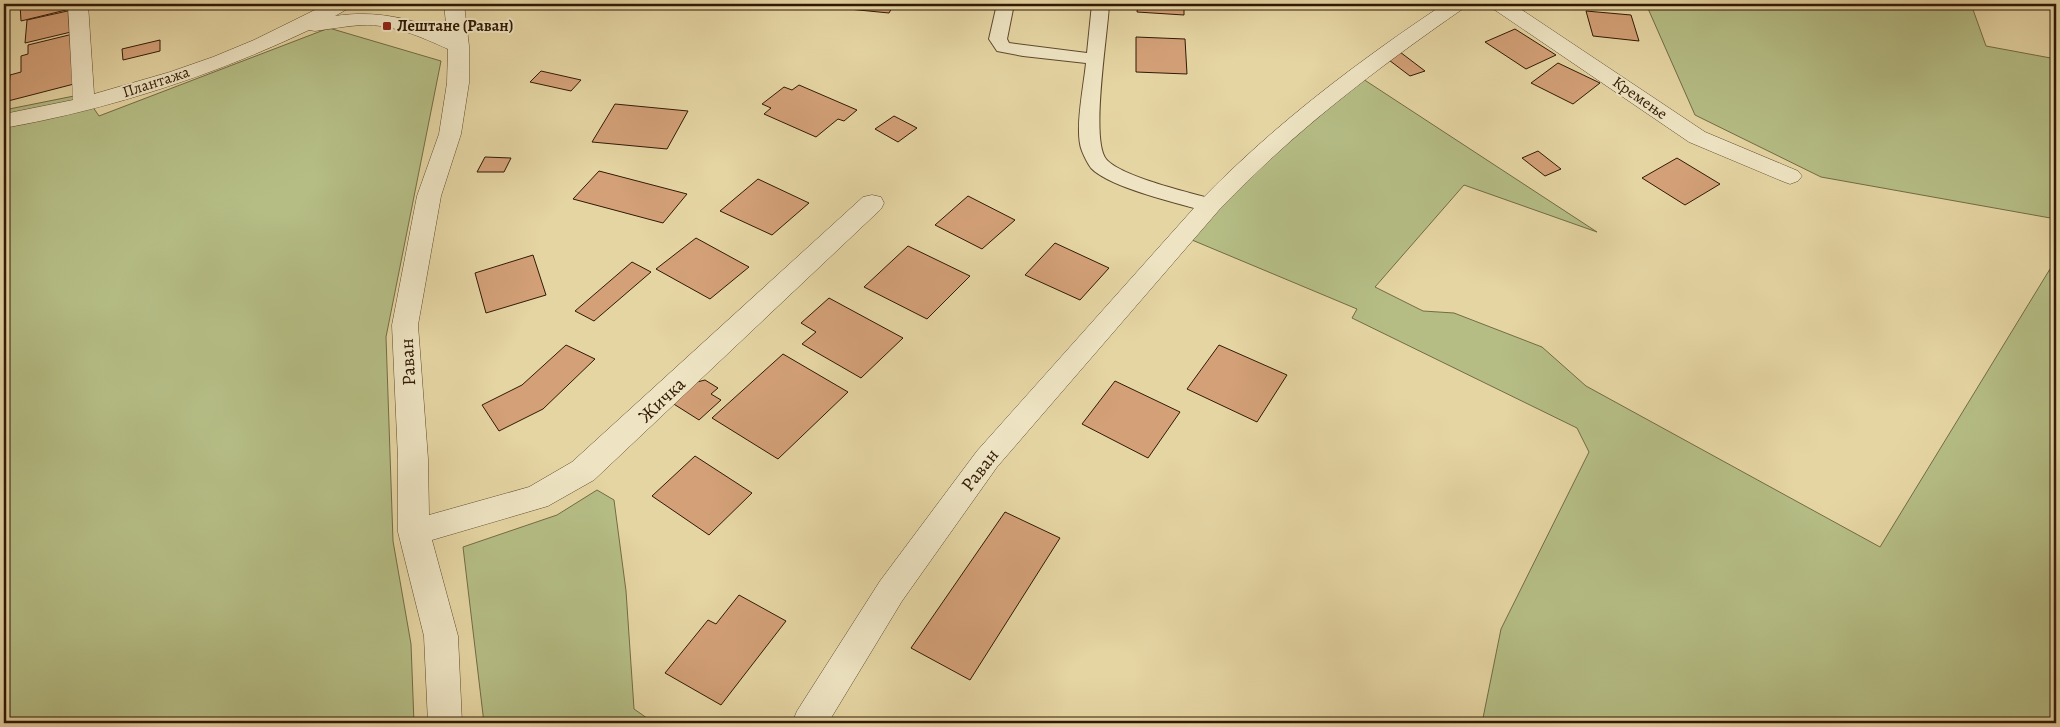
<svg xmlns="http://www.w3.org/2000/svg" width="2060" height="727" font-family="Alegreya,serif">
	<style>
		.green { fill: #b5bd85; stroke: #736b44 }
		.building { fill: #d3a077; stroke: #311904 }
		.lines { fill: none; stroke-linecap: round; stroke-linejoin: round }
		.lane-casing { stroke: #5e482c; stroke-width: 2 }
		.street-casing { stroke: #5e482c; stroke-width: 1 }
		.lane { fill: #eee4c3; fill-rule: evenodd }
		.street { fill: #eee4c3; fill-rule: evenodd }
		.poi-dot { fill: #8f2418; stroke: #eee4c3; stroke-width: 2 }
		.labels { text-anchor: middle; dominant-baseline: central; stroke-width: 4; stroke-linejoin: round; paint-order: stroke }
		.far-poi-label { font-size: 16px; font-weight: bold; fill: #311904; stroke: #eee4c3; text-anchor: start }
		.far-street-label { font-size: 16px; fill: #311904; stroke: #eee4c3 }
		.street-label { font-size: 19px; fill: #311904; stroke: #eee4c3 }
	</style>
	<rect width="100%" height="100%" fill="#e5d5a3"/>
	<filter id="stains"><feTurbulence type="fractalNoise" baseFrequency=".004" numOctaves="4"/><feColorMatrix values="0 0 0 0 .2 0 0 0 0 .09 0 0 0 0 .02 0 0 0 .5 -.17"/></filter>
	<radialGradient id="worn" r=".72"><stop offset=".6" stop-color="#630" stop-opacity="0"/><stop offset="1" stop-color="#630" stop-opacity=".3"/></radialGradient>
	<g class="green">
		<polygon points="1646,4 1971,4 1986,46 2056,59 2056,219 1821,177 1695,115"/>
		<polygon points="329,28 441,61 386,337 393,541 411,644 414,723 4,723 4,110 84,94 99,116"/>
		<path d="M1363,79L1597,232L1464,185L1375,287L1423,311L1454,313L1542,347L1586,386L1880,547L2050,269L2056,312V723H1482L1501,629L1589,452L1577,428L1352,318L1357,309L1192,240C1240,178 1303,129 1363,79Z"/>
		<polygon points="597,490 614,500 626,591 634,709 654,723 484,723 463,547 557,515"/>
	</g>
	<g class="building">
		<polygon points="20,4 69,4 70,9 21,21"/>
		<polygon points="820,4 894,4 889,13 818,6"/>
		<polygon points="1138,4 1184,4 1184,15 1137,12"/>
		<polygon points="72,10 71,32 25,43 27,20"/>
		<polygon points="1586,11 1631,15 1639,41 1593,36"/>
		<polygon points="1515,29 1556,55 1526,69 1485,42"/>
		<polygon points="73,34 74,84 8,101 10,75 21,72 21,56 28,54 28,45"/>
		<polygon points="1136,37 1185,39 1187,74 1136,72"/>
		<polygon points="160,40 160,51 123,60 122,49"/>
		<polygon points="1400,52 1425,71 1410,76 1385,57"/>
		<polygon points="1558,63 1600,83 1573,104 1531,83"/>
		<polygon points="541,71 581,80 571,91 530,82"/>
		<polygon points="799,85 857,110 844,121 838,119 816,137 764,114 771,108 762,104 784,87 792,90"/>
		<polygon points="615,104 688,111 667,149 592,142"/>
		<polygon points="894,116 917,128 898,142 875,129"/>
		<polygon points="1538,151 1561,169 1545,176 1522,158"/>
		<polygon points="485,157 511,158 504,172 477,172"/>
		<polygon points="1677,158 1720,184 1685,205 1642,178"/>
		<polygon points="599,171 687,194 663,223 573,199"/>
		<polygon points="758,179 809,203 772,235 720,211"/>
		<polygon points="968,196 1015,220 982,249 935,225"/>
		<polygon points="696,238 749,267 710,299 656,269"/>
		<polygon points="1055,243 1109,268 1080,300 1025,275"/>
		<polygon points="908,246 970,276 927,319 864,287"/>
		<polygon points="533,255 546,295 486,313 475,273"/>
		<polygon points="632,262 651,272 594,321 575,311"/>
		<polygon points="829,298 903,338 861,378 802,344 816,332 801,323"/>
		<polygon points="566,345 595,359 543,409 499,431 482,405 522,385"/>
		<polygon points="1219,345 1287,375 1257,422 1187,389"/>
		<polygon points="783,354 848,392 778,459 712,418"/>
		<polygon points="705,380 718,388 711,394 721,400 699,420 669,401 689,384"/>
		<polygon points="1115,381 1180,412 1148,458 1082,424"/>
		<polygon points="695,456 752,493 709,535 652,496"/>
		<polygon points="1005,512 1060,538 970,680 911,648"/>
		<polygon points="739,595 786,621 721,705 665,673 708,620 716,624"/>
	</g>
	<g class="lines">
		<defs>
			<path id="lane" d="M997,4H1014L1007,39L1009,43L1087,53L1092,4H1109C1108,33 1090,139 1106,159C1121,177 1192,193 1216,200L1219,205L1216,210L1209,212C1181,204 1110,188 1091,168C1088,164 1084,156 1082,151C1074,132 1084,85 1086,63L1023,56L997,51L989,39Z"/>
			<g id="street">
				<path d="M68,4H88L94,94L170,72L213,57L254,40L327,4H352L349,8L335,16C375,10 410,18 447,33L444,4H464L469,46V83L461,134L441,196L418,325L428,459L429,515L529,487L572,462L863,197L872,195L881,197L884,203L881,209L594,480L548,506L432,540L458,636L462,723H428L424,636L398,532V459L392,325L417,196L439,134L447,83L448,49C421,37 393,24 362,25C346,26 330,29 315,31L309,30C212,76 110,109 4,128V114L73,100Z"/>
				<path d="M1444,4H1467L1464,8C1376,69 1293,132 1219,210L997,467L902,601L828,723H792L797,711L880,581L977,451L1202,199C1275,124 1357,62 1444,4Z"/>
				<polygon points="1489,4 1513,4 1705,132 1798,171 1802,176 1798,181 1790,184 1782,181 1689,142 1492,8"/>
			</g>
		</defs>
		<use href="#lane" class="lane-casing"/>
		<use href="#street" class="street-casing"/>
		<use href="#lane" class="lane"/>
		<use href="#street" class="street"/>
	</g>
	<rect class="poi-dot" x="382" y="21" width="10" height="10" rx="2.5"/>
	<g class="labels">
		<g class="far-poi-label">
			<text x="397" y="26">Лештане (Раван)</text>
		</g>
		<g class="far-street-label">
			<text transform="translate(156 82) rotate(-18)">Плантажа</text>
			<text transform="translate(1640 98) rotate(35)">Кремење</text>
		</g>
		<g class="street-label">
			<text transform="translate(408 362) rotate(-93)">Раван</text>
			<text transform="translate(662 400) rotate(-43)">Жичка</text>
			<text transform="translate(980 470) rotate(-52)">Раван</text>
		</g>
	</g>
	<rect width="2060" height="727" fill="none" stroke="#e5d5a3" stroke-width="20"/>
	<rect x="5" y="5" width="2050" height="717" fill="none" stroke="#311904" stroke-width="2.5"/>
	<rect x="10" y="10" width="2040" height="707" fill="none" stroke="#311904"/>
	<rect width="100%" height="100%" filter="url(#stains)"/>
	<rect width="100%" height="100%" fill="url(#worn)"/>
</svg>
